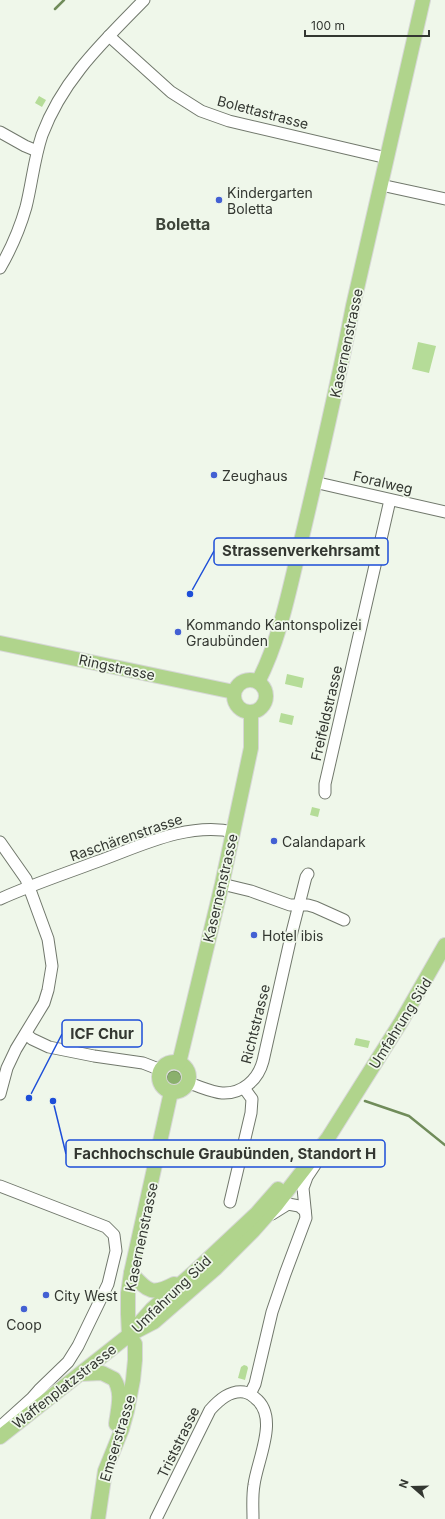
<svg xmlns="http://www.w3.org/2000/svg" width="445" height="1519" font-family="Inter,sans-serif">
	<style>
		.green { fill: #b5dc98 }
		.water { fill: #8ab06c; stroke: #708c5a }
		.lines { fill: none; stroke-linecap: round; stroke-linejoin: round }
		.stream { stroke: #708c5a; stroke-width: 2.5 }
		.minor-casing { stroke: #71786c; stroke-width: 13 }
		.major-casing { stroke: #d6d7d6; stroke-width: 16 }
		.minor { stroke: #fff; stroke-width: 11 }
		.major { stroke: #b0d48c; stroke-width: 14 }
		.poi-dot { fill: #4360d3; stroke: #eff7ea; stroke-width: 1.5 }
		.labels { text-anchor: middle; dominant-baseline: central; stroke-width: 3.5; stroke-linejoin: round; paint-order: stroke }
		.street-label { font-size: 14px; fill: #333731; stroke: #eff7ea }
		.poi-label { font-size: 14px; fill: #333731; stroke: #eff7ea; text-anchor: start }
		.quarter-label { font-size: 16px; font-weight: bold; fill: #3e453a; stroke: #eff7ea }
		.leader { fill: none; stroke: #1d4ed8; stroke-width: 1.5 }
		.callout-dot { fill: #1d4ed8; stroke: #eff7ea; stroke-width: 1.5 }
		.callout { fill: #eff7ea; stroke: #1d4ed8; stroke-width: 1.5 }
		.callout-label { font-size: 15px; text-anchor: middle; font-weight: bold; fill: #333731 }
	</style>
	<rect width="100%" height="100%" fill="#eff7ea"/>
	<g class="green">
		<polygon points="39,96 46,100 42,107 35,103"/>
		<polygon points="418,342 436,346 429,373 412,369"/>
		<polygon points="287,674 304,678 302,688 285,684"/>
		<polygon points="281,713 294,716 292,725 279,722"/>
		<polygon points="312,807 320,809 318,817 310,815"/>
		<polygon points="356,1038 370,1041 368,1048 354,1045"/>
		<polygon points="244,1365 247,1366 248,1368 245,1380 238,1378 241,1367"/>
	</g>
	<circle class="water" cx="174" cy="1078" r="7"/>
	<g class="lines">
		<g class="stream">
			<polyline points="55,9 64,0"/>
			<polyline points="365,1101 409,1116 445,1145"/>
		</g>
		<defs>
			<g id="minor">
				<polyline points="109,36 171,92 201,111 229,121 387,158"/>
				<polyline points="0,132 25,146 37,151"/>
				<polyline points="381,185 445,199"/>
				<path d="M0,268C11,249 20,228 26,207C32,183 34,159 42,135C63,79 103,42 144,0"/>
				<polyline points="314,482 445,512"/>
				<polyline points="325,793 325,784 390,500"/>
				<polyline points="0,842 26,879 48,939 52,966 48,990 44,1003 16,1049 7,1068 0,1094"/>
				<polyline points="222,884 251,891 290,905 308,905 315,907 344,920"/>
				<path d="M0,899C31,885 64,874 96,862C138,847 188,821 234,832"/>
				<polyline points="26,1034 32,1039 49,1047 94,1056 143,1063 161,1070"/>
				<path d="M188,1083C199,1086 211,1092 222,1093C242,1094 258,1080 263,1061L292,932L306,877L308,874"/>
				<polyline points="0,1186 106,1227 114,1235 116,1251 108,1284 78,1346 68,1362 39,1390 32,1398 0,1427"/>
				<polyline points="230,1202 251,1113 252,1099 244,1088"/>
				<polyline points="272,1214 288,1204 299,1206 305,1211"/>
				<polyline points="250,1394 255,1384 272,1312 285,1274 306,1218 303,1188 307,1177 315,1165"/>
				<path d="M156,1519L210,1410C219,1400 230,1390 244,1392C249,1393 252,1395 255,1398C280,1417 257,1460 254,1485C252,1496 253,1508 253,1519"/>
			</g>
			<g id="major">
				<polyline points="0,643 234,692"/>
				<circle cx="250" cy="696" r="16"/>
				<path d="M258,682C281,637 290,586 302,537C320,461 338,384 353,306L423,0"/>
				<circle cx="174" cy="1077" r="15"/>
				<polyline points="179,1063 222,884 251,748 251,712"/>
				<path d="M131,1273C148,1291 151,1296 174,1284"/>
				<polyline points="129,1335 154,1322 215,1269 253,1231 277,1204 328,1138 401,1022 445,945"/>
				<path d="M80,1374L102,1373L114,1379C123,1393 118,1408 116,1424"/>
				<polyline points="0,1437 129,1335 152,1309 193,1273 257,1213 278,1189"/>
				<polyline points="98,1519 105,1471 122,1429 127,1411 133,1380 135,1360 135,1344 129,1335 128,1314 128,1293 131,1273 171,1092"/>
			</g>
		</defs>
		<use href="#minor" class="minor-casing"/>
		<use href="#major" class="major-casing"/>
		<use href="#minor" class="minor"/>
		<use href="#major" class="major"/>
	</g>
	<g class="poi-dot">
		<circle cx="219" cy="200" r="4"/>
		<circle cx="214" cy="475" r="4"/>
		<circle cx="178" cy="632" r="4"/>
		<circle cx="274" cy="841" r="4"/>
		<circle cx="254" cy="935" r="4"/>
		<circle cx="46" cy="1295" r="4"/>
		<circle cx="24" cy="1309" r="4"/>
	</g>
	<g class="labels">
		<g class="street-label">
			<text transform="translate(263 112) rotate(15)">Bolettastrasse</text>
			<text transform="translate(346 343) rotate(-78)">Kasernenstrasse</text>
			<text transform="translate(383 482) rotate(13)">Foralweg</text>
			<text transform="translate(117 667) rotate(12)">Ringstrasse</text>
			<text transform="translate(326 713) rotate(-77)">Freifeldstrasse</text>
			<text transform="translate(126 837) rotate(-19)">Raschärenstrasse</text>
			<text transform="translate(220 888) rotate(-77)">Kasernenstrasse</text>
			<text transform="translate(400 1023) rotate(-58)">Umfahrung Süd</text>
			<text transform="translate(255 1024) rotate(-76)">Richtstrasse</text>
			<text transform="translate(141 1237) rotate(-78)">Kasernenstrasse</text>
			<text transform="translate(171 1294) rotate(-44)">Umfahrung Süd</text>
			<text transform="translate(64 1386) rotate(-38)">Waffenplatzstrasse</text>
			<text transform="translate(117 1438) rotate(-73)">Emserstrasse</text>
			<text transform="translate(178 1442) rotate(-64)">Triststrasse</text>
		</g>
		<g class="poi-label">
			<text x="227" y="192">Kindergarten<tspan x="227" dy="16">Boletta</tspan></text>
			<text x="222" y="475">Zeughaus</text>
			<text x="186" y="624">Kommando Kantonspolizei<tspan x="186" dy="16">Graubünden</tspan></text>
			<text x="282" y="841">Calandapark</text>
			<text x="262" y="935">Hotel ibis</text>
			<text x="54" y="1295">City West</text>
			<text x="24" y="1324" text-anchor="middle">Coop</text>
		</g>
		<g class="quarter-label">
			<text x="183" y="224">Boletta</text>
		</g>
	</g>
	<path class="leader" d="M190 594L214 551M29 1098L62 1034M53 1101L66 1154"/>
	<g class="callout-dot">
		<circle cx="190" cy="594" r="4"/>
		<circle cx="29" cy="1098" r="4"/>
		<circle cx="53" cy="1101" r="4"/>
	</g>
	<g class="callout">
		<rect x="214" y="538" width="174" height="27" rx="4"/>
		<rect x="62" y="1020" width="80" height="27" rx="4"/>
		<rect x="66" y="1140" width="319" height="27" rx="4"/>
	</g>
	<g class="callout-label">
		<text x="301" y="556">Strassenverkehrsamt</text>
		<text x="102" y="1039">ICF Chur</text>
		<text x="225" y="1159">Fachhochschule Graubünden, Standort H</text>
	</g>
	<g transform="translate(413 1487) rotate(290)" stroke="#eff7ea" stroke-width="3" paint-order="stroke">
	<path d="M0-3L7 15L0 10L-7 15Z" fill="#333731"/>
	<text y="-6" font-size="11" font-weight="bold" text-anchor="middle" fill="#333731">N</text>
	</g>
	<path d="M305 30v6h124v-6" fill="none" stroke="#333731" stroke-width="2"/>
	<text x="311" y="30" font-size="12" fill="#333731" stroke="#eff7ea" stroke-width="3" paint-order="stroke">100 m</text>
</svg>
